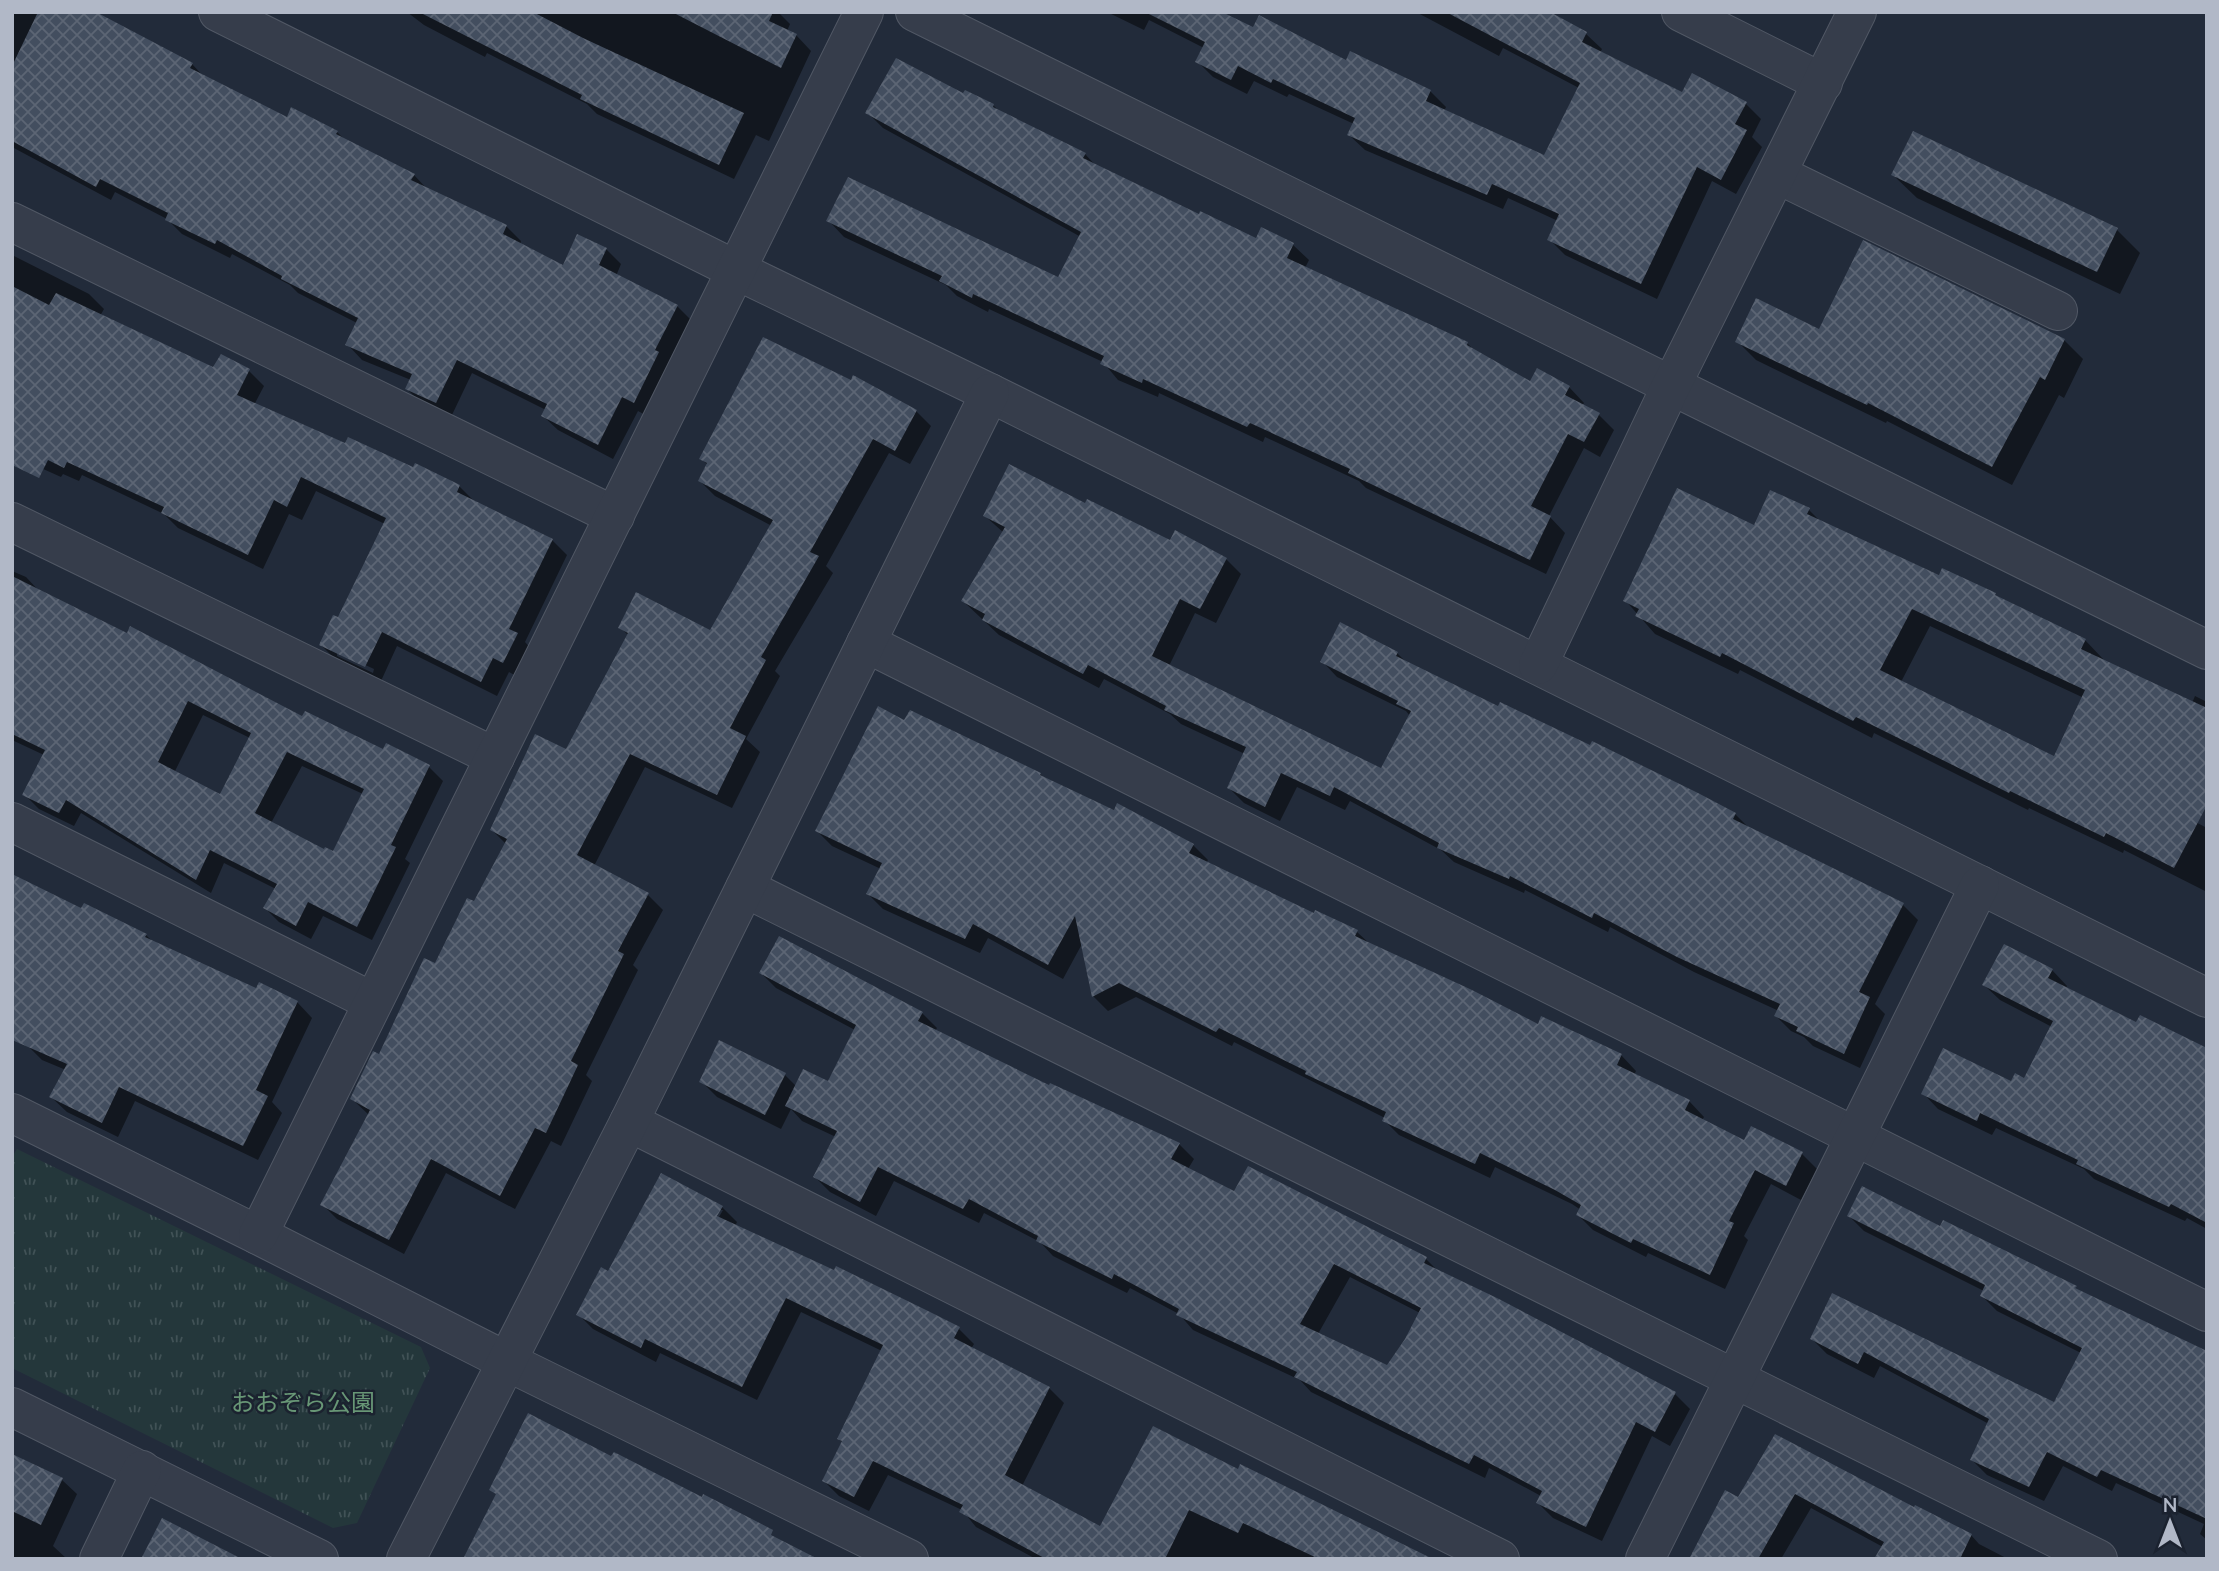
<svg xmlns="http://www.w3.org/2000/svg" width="2219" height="1571" font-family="Lato,'Noto Sans JP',sans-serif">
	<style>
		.park { fill: url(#park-tufts) }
		.shadow { fill: #0007; fill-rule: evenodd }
		.building { fill: url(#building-cross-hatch); fill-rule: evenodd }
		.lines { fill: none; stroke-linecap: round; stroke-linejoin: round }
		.minor-casing { stroke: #515865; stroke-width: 40 }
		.minor { stroke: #363d4b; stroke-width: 38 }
		.labels { text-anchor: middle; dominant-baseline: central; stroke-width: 5; stroke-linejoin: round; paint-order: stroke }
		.park-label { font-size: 24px; fill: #689776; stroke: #1b222f }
	</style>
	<defs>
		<pattern id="park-tufts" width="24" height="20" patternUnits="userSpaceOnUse" patternTransform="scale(1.75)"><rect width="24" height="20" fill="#24373b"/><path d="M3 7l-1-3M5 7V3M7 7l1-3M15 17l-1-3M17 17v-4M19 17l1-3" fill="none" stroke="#415256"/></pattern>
		<pattern id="building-cross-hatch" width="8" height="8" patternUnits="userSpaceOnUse" patternTransform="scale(1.75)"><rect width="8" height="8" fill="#434e5f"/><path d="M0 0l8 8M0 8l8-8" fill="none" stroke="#5c6574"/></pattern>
	</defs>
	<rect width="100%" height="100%" fill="#222b3a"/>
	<polygon class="park" points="17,1149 421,1347 430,1368 357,1523 333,1528 12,1368 12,1157"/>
	<g class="shadow">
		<polygon points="12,12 89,12 192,64 205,78 287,119 337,132 345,140 414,175 429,191 506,226 521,241 520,245 564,267 606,249 621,264 616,276 677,306 692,321 649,417 638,411 613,459 558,430 543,416 546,410 472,373 451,417 422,404 407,389 411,380 362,360 348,345 357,323 298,293 290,285 232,254 230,258 182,234 167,219 115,192 111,200 12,147"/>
		<polygon points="407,12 778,12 790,24 787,31 796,35 811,51 769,141 756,135 734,179 597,114 587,104 487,53 485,57 424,25"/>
		<polygon points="1107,12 1218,12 1253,30 1430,91 1446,107 1444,111 1545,157 1579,88 1503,48 1499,56 1416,12 1546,12 1586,34 1602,49 1600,53 1683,94 1746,104 1761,119 1752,137 1762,147 1736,194 1712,181 1657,299 1565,255 1549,239 1558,221 1508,198 1503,209 1365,150 1349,135 1354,124 1289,94 1287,97 1254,81 1247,94 1213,77 1198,62 1204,48 1149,20 1144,30"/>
		<polygon points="964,96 993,105 1001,113 1085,154 1097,167 1200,217 1257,241 1262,229 1293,245 1309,260 1305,268 1467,343 1477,353 1531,383 1569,387 1584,403 1582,406 1599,415 1614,430 1600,457 1584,448 1549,516 1565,533 1546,574 1366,488 1359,481 1265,437 1263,442 1159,393 1158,397 1118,380 1103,362 989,309 988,312 957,296 946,285 844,237 829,221 1059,279 1081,237 883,128 868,113"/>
		<polygon points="1893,175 2117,230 2140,253 2120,294 1917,198"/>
		<path d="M12,255L89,294L104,309L100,316L214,370L249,371L264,386L254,405L346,445L459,486L474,501L552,540L567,555L525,642L532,650L518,677L509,672L497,696L397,646L381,681L336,660L321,645L339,619L385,524L316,491L302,520L289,514L263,569L178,528L164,514L82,475L79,481L63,474L61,477L12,455ZM337,652L374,669L373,673L337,656Z"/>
		<polygon points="1819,331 2064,340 2083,359 2064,398 2059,395 2012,485 1887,421 1886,423 1756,360 1737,341"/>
		<polygon points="916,411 931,426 910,464 889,453 826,566 833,573 775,671 780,676 746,739 760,752 732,808 645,767 594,866 648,895 663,910 633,965 638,970 586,1075 592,1081 561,1146 551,1141 515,1209 446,1173 404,1254 337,1219 322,1204 369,1115 352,1099 475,903 506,844 492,830 566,752 629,636 620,627 711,633 772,526 715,496 700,481 708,465 701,459"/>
		<polygon points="1086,505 1170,542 1226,559 1241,574 1216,623 1195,613 1169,666 1381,770 1410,716 1406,711 1337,677 1322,661 1397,653 1407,663 1499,709 1735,814 1751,830 1903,905 1918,920 1875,1004 1885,1014 1860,1068 1813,1046 1804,1037 1791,1031 1776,1016 1779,1011 1694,972 1610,927 1608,932 1525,890 1524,893 1454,862 1441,850 1350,801 1345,810 1297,787 1280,821 1244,803 1229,788 1245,754 1181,724 1170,714 1104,679 1099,688 999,635 963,601 1004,533 985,516"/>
		<polygon points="1809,510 1822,523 2085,640 2103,659 2102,661 2192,703 2195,696 2207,702 2207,766 2084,698 1930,626 1901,682 2055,759 2058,751 2207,828 2207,892 2124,850 2123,853 2029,808 2028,810 1874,733 1872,738 1740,670 1738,674 1655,634 1625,600 1754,527"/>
		<path d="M12,571L26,577L40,592L303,718L383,751L429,767L443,781L405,859L410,863L372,940L323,916L311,939L279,922L265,908L276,889L224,863L211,893L81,813L74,826L39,809L24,794L44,755L12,740ZM203,715L250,738L221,797L174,773ZM302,766L363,794L334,853L325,851L271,823Z"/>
		<polygon points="905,722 1040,774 1046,780 1193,845 1208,860 1206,863 1314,915 1316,912 1357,932 1371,945 1539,1026 1621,1055 1636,1071 1634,1075 1689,1101 1704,1117 1702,1120 1745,1142 1802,1154 1817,1169 1801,1200 1771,1184 1744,1236 1748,1240 1725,1289 1648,1253 1646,1257 1593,1230 1578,1215 1581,1210 1572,1204 1495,1167 1490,1178 1399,1135 1384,1120 1385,1118 1234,1042 1232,1046 1136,997 1108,1011 1093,996 1082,944 1063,979 988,938 980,953 883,909 868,894 881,869 832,846 817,831"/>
		<polygon points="82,911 146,935 153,942 257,991 297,1002 312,1018 272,1102 282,1113 258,1160 135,1101 118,1137 67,1112 51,1097 66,1070 42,1060 27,1045"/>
		<polygon points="2052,970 2067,986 2065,989 2137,1024 2207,1053 2207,1229 2187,1218 2185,1221 2094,1179 2084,1169 1996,1128 1992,1135 1938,1109 1923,1093 2025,1080 2052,1027 2000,1000 1984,985"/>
		<path d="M761,973L922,1013L937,1028L935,1031L1050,1088L1179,1144L1194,1159L1188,1169L1235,1193L1426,1259L1440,1273L1675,1394L1690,1409L1670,1446L1652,1436L1602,1541L1553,1518L1538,1503L1541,1496L1489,1468L1485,1478L1311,1392L1300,1380L1193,1330L1179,1314L1130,1288L1127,1293L1053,1256L1040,1242L984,1213L979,1223L894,1181L876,1216L830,1192L815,1177L836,1137L802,1121L791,1109L781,1129L717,1097L701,1081L785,1075L797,1087L829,1083L855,1030L776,988ZM1350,1277L1420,1313L1407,1340L1388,1367L1318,1334Z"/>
		<path d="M722,1207L737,1222L735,1226L959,1329L974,1344L971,1349L1049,1388L1064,1403L1022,1486L1101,1529L1239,1471L1428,1559H1036L976,1527L962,1510L888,1475L869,1511L839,1496L824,1481L843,1443L839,1439L882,1351L801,1312L757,1400L660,1353L656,1362L593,1329L578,1314L609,1274ZM719,1210H723L715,1224Z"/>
		<polygon points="1849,1216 1940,1228 2064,1282 2207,1476 2207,1540 2200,1534 2204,1524 2116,1483 2112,1491 2063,1466 2044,1501 1987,1475 1972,1460 1989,1424 1880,1366 1874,1378 1827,1354 1812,1339 1833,1296 2055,1405 2081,1353 1997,1311 1982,1296 1984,1291 1864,1231"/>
		<polygon points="1775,1436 1915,1509 1916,1507 1971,1535 1979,1544 2008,1559 1876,1559 1883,1547 1811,1508 1781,1559 1691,1559 1738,1499"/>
		<polygon points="12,1456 62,1480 77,1494 53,1546 67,1559 12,1559"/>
	</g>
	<g class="building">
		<polygon points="38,12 96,12 193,63 190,68 287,117 291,107 338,131 336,134 415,174 411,180 507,225 503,234 563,265 577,234 607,248 599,265 678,305 655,350 659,352 634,403 622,397 598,445 541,416 547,404 457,360 436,403 405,389 412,374 345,345 358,318 281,279 282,276 217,240 215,244 165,220 168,213 100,179 96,187 12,141 12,66"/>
		<polygon points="419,12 533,12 583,38 744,113 719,165 580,99 582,95"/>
		<polygon points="672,12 773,12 769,21 797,34 781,68"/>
		<polygon points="1145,12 1222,12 1253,27 1259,15 1346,60 1350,51 1431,90 1426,101 1544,155 1580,83 1446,12 1550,12 1587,32 1582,42 1682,92 1692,73 1747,102 1735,124 1747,130 1721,180 1697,167 1641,284 1547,240 1559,214 1492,184 1487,195 1347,135 1355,118 1273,79 1271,83 1238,66 1231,80 1195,62 1205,42"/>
		<polygon points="896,58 963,93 965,90 994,104 993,107 1086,153 1083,158 1199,214 1200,211 1256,238 1261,227 1294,243 1287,258 1468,342 1467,345 1530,381 1537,368 1570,386 1565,395 1600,413 1584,442 1568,434 1531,506 1551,516 1530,560 1348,473 1350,469 1250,423 1247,427 1143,379 1142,383 1100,364 1104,356 973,294 972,298 939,281 942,276 826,221 848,177 1058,277 1081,232 865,113"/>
		<polygon points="1913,131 2118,228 2097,272 1891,175"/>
		<polygon points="1863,240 2065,339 2045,380 2040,377 1992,467 1868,403 1867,405 1735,342 1756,298 1819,329"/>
		<polygon points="12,286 49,305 56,293 213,367 221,354 250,369 237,395 345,443 348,437 413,467 415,463 460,485 457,492 553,539 509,629 518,633 503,663 493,658 481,682 382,632 365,667 319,645 333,615 338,617 386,518 301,477 287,507 274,500 248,555 161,513 164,507 67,462 64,468 48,460 39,478 12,465"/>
		<polygon points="763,337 851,380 853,375 917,410 895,451 873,439 810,552 819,556 761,657 766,660 730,728 746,736 717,795 630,754 577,855 649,893 618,951 624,954 571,1061 578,1065 546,1133 535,1128 500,1196 431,1159 389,1240 320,1205 370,1110 350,1099 373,1051 379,1054 424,958 435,963 467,898 474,901 507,839 490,830 535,734 566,749 628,633 618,628 636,592 710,630 773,520 698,481 707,463 699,459"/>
		<polygon points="1009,464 1085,503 1087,499 1170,540 1175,530 1227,558 1200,609 1180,599 1152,656 1381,768 1411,711 1396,704 1398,701 1320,662 1340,622 1398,652 1396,656 1498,706 1500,702 1590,745 1592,741 1698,793 1736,813 1733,819 1904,903 1859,992 1870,997 1844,1054 1796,1031 1798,1027 1774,1016 1780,1004 1677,957 1594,913 1592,918 1510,876 1509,879 1437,848 1439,843 1334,787 1330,796 1281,773 1265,807 1227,788 1246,747 1164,710 1166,706 1088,665 1083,674 982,620 985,614 961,601 1005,527 983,516"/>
		<path d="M1677,488L1754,525L1770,490L1810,508L1807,514L1939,575L1942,568L1996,593L1995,595L2086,639L2081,649L2207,708V805L2174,868L2106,833L2104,837L2010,791L2009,793L1856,717L1853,721L1722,653L1720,657L1635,616L1639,609L1623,601ZM1912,609L2085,690L2054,756L1880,670Z"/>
		<path d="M12,576L127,633L130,626L302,716L305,711L383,749L386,743L430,765L391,845L396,847L357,927L308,902L296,926L263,908L277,884L210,850L196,880L66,800L59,813L22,795L45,750L12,734ZM188,701L251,733L220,794L158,762ZM287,752L364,789L333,851L325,847L324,849L255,813Z"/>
		<polygon points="878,706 904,720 910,710 1041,773 1040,775 1114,810 1117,803 1194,844 1189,853 1314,913 1315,910 1358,930 1355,936 1472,990 1538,1024 1541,1016 1622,1054 1617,1065 1690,1100 1685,1110 1744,1140 1751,1126 1803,1152 1786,1186 1755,1170 1729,1221 1734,1223 1710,1275 1633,1239 1631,1243 1576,1215 1581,1205 1555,1190 1480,1153 1475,1164 1382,1121 1386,1112 1305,1074 1306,1071 1219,1028 1216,1032 1119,983 1092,997 1075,916 1048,965 973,924 965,939 866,894 882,863 815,831"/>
		<polygon points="12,874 81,908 84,903 147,934 145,937 256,988 259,982 298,1001 256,1090 268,1096 243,1146 119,1087 102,1123 49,1097 67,1064 12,1040"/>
		<path d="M779,936L923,1012L918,1021L1049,1085L1050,1083L1180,1143L1171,1159L1234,1191L1248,1166L1427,1257L1424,1263L1499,1299L1676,1392L1655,1432L1636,1422L1586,1527L1536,1503L1542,1491L1474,1455L1469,1464L1294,1377L1297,1372L1176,1315L1179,1309L1114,1274L1112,1279L1036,1241L1038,1236L969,1199L963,1209L878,1167L860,1202L813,1177L837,1131L785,1106L803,1069L828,1081L856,1025L759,973ZM1334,1264L1421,1308L1405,1339L1387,1365L1300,1324Z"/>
		<polygon points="2004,944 2053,969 2048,978 2136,1022 2140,1015 2207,1048 2207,1223 2171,1204 2169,1207 2076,1164 2078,1160 1980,1113 1977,1121 1921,1094 1943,1048 2011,1081 2015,1073 2024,1078 2053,1021 1982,985"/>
		<polygon points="719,1040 786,1073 765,1115 699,1082"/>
		<polygon points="661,1173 723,1206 717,1216 834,1270 836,1266 926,1310 960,1327 954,1338 1050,1387 1005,1475 1100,1526 1153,1426 1238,1469 1240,1464 1433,1559 1319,1559 1243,1523 1238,1533 1189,1510 1165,1559 1046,1559 959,1512 963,1505 873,1461 854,1497 822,1481 842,1441 837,1439 883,1345 786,1298 742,1387 645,1339 641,1348 576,1315 601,1267 608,1271"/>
		<polygon points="1862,1186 1940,1226 1943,1220 2077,1286 2075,1288 2207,1351 2207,1519 2101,1470 2097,1477 2047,1452 2029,1487 1970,1460 1989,1419 1864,1352 1858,1364 1810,1339 1832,1293 2054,1402 2082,1348 1980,1296 1985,1285 1847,1216"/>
		<polygon points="528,1413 611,1456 614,1452 702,1497 703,1494 773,1530 771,1535 818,1559 463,1559 496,1494 489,1490"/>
		<polygon points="1775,1434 1914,1507 1915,1505 1972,1534 1960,1559 1874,1559 1884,1542 1795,1494 1758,1559 1689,1559 1725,1490 1738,1497"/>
		<polygon points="12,1454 63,1478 41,1525 12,1511"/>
		<polygon points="162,1518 242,1559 141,1559"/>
	</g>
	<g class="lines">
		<defs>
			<g id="minor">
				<polyline points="218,12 736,270 990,393 2207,998"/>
				<polyline points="915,12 2207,650"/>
				<polyline points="1681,12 1823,83"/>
				<polyline points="1777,174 2058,311"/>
				<polyline points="12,222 615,516"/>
				<polyline points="12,522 495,757"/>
				<polyline points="866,643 2207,1312"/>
				<polyline points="1538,665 1671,386 1857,12"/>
				<polyline points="12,822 373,1002"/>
				<polyline points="745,888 2098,1559"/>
				<polyline points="12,1113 258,1235 506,1361 909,1559"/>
				<polyline points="629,1122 1500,1559"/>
				<polyline points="258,1235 864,12"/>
				<polyline points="12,1407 319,1559"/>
				<polyline points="99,1559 142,1470"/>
				<polyline points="406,1559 629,1122 990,393"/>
				<polyline points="1645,1559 1980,885"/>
			</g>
		</defs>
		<use href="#minor" class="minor-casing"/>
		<use href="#minor" class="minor"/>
	</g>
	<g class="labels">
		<g class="park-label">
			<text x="303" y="1401">おおぞら公園</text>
		</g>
	</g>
	<rect width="2219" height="1571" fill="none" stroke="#b1b8c7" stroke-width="28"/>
	<g transform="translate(2170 1522)" stroke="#1b222f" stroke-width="5" paint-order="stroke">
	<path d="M0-5L12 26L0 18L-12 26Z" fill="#b1b8c7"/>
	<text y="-10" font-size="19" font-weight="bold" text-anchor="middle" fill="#b1b8c7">N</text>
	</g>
</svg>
